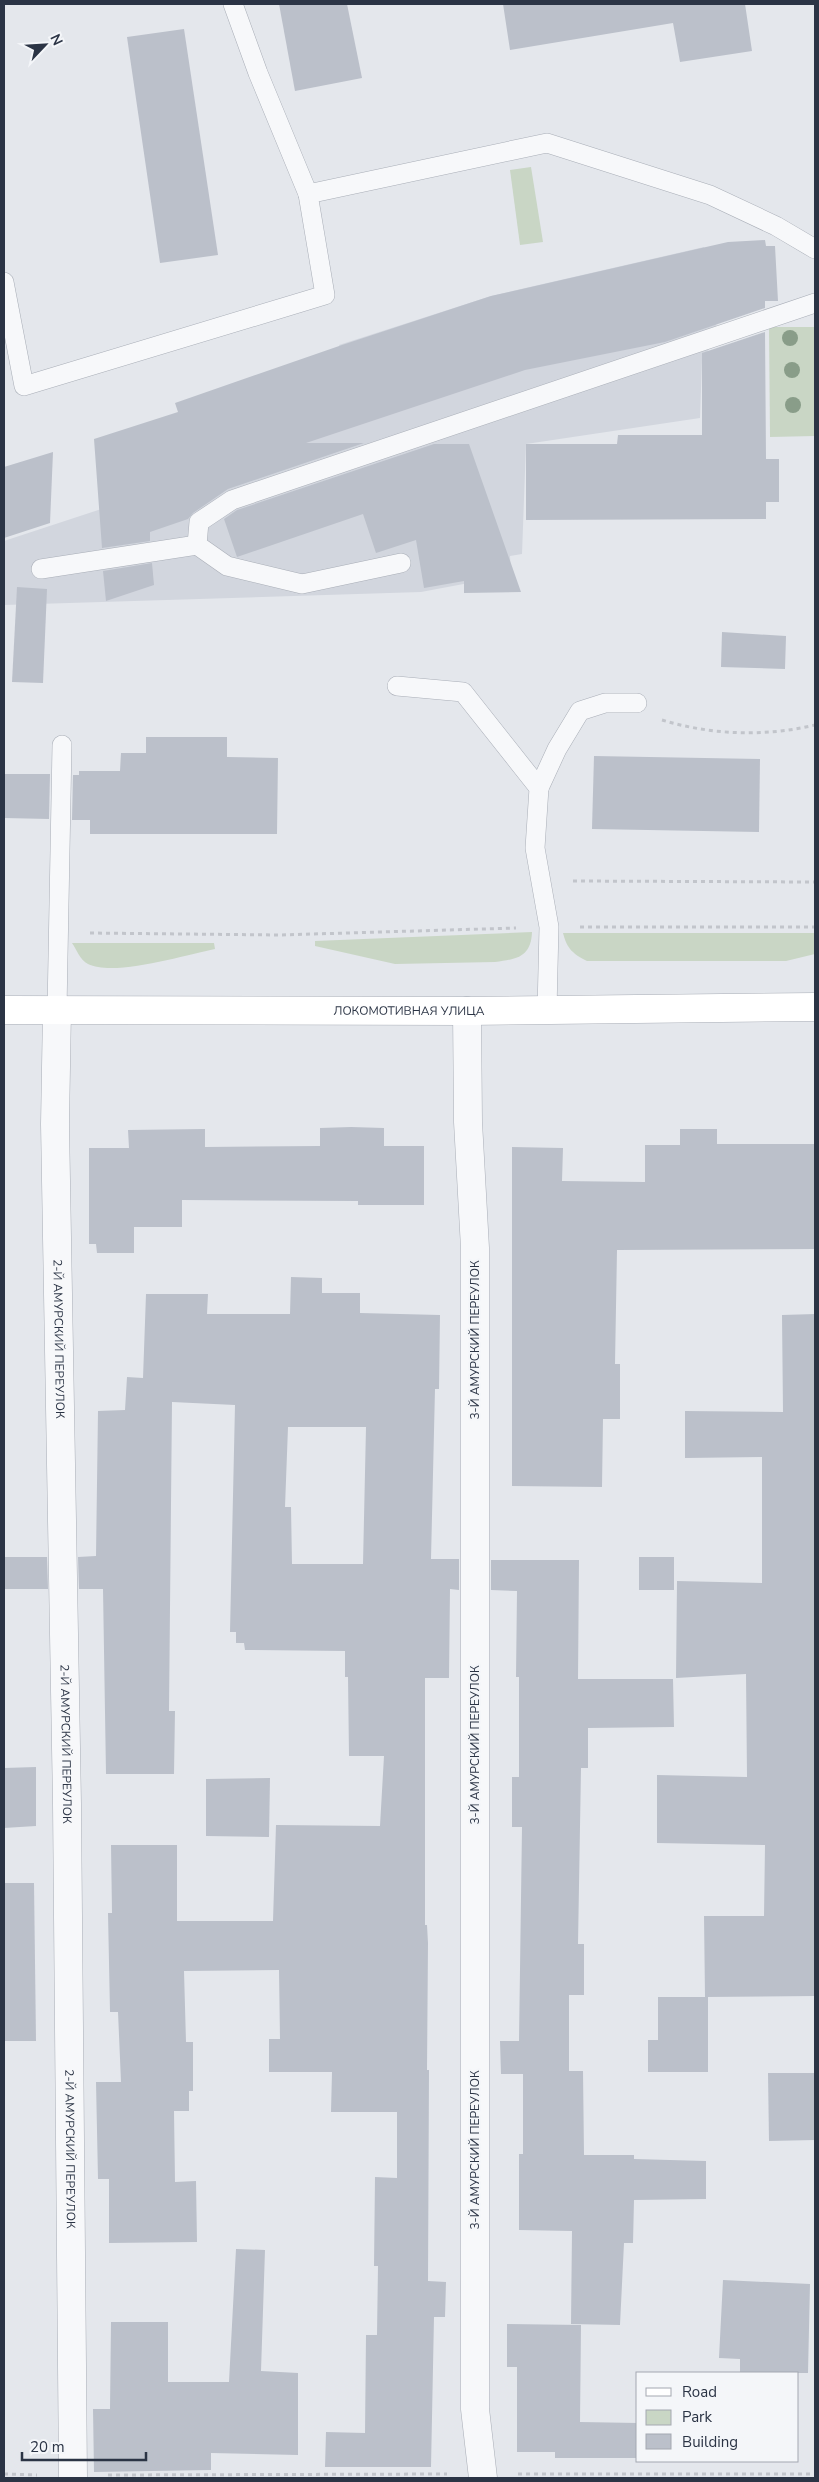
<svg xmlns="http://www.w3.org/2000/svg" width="819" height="2482" font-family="'Nunito Sans',sans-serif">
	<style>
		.built { fill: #d2d6de }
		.green { fill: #c9d6c5 }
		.building { fill: #bbc0ca; fill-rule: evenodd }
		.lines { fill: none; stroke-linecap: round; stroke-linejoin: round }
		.service-casing { stroke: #a9aeb7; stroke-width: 20 }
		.minor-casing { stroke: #a9aeb7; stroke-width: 29 }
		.secondary-casing { stroke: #a9aeb7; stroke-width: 29 }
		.path { stroke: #c2c5cb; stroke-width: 3; stroke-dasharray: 4 4; stroke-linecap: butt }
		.service { stroke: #f7f8fa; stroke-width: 19 }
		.minor { stroke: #f7f8fa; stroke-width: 28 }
		.secondary { stroke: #fff; stroke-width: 28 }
		.tree { fill: #899d89 }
		.labels { text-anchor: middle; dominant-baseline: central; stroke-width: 4; stroke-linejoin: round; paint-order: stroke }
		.street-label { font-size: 12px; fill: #2b3445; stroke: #f4f6f9 }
	</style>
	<rect width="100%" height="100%" fill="#e4e7ec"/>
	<polygon class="built" points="704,247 718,335 702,360 700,418 526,444 522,554 510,556 511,575 421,592 4,605 4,541 366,422 339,345 491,296"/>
	<g class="green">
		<polygon points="531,167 543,242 520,245 510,170"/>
		<polygon points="769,327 815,327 815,436 770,437"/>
		<path d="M532,932C531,957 517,959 495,962L395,964L315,946V941Z"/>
		<path d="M563,933H815V954L786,961H587C573,954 567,949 563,933Z"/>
		<path d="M72,943H214L215,949C185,955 114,977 88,964C80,960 77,950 72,943Z"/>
	</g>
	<g class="building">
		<polygon points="279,4 347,4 362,78 295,91"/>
		<polygon points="503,4 745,4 752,51 680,62 673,23 510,50"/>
		<polygon points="184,29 218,255 160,263 127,37"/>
		<polygon points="765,240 766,246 775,246 778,301 765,301 765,308 665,342 525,370 306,443 364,443 228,489 193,513 188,519 150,532 150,541 102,548 94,439 178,412 175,403 342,345 491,296 728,242"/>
		<polygon points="765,332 766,459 779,459 779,502 766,502 766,519 526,520 526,444 617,444 618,435 702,435 702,353"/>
		<polygon points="434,444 469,444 521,592 464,593 464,581 424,588 416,540 376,553 363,514 237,557 224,519 237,510"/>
		<polygon points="53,452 50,523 4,538 4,467"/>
		<polygon points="152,563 154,585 106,601 103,571"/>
		<polygon points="17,587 47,589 43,683 12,682"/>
		<polygon points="722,632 786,636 785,669 721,667"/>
		<polygon points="146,737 227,737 227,757 278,758 277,834 90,834 90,820 72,820 73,775 79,775 79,771 120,771 121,753 146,753"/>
		<polygon points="594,756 760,759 759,832 592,829"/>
		<polygon points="4,774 50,774 49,819 4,818"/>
		<polygon points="351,1127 384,1128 384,1146 424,1146 424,1205 358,1205 358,1201 182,1200 182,1227 134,1227 134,1253 97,1253 96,1244 89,1244 89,1148 129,1148 128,1130 205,1129 205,1147 320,1146 320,1128"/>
		<polygon points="680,1129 717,1129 717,1144 815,1144 815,1249 617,1250 615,1364 620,1364 620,1419 603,1419 602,1487 512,1486 512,1147 563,1148 562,1181 645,1182 645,1145 680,1145"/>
		<path d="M291,1277L322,1278V1293H360V1313L440,1315L439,1389H435L431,1559H459V1590L450,1589L449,1678H425V1925H427L428,1943L427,2070H429L428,2281L446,2282L445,2317H434L431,2467H325L326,2432L365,2433L366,2335H377L378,2266H374L375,2177L397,2178V2112H331L332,2072H269V2039H280L279,1970L184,1971L186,2042H193V2091H189V2111H174L175,2182L196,2181L197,2242L109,2243V2179H98L96,2082H121L118,2012H110L108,1913H112L111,1845H177V1921H273L276,1825L380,1826L384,1756H349L348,1677H345V1651L245,1650L244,1643H236V1632H230L235,1405L172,1402L169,1711H175L174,1774H106L103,1589H79L78,1557L96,1556L98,1411L125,1410L127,1377L143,1378L146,1294H208L207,1314H290ZM288,1427H366L363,1564H292L291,1507H285Z"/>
		<polygon points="815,1314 815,1996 705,1997 704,1916 764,1916 765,1845 657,1843 657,1775 747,1777 746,1674 676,1678 677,1581 762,1583 762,1457 685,1458 685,1411 783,1412 782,1315"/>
		<polygon points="4,1557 47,1557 48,1589 4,1589"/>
		<rect x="639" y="1557" width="35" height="33"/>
		<polygon points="491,1560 579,1560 578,1679 673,1679 674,1727 588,1728 588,1768 581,1768 578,1944 584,1944 584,1995 569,1995 569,2071 583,2071 584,2155 634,2155 634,2159 706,2161 706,2199 634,2200 633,2243 624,2243 620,2325 571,2324 572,2231 519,2230 519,2154 523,2154 523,2074 501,2074 500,2041 519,2041 522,1827 512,1827 512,1777 519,1777 519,1677 516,1677 517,1591 491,1590"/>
		<polygon points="36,1767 36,1826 4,1828 4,1768"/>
		<polygon points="270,1778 269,1837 206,1836 206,1779"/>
		<polygon points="4,1883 34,1883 36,2041 4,2041"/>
		<polygon points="658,1997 708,1997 708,2072 648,2072 648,2040 658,2040"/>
		<polygon points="768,2073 815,2073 815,2140 769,2141"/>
		<polygon points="236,2249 265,2250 261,2371 298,2373 298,2455 211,2453 211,2470 94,2472 93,2409 110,2409 111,2322 168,2322 168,2382 229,2382"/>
		<polygon points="723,2280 810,2284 808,2373 740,2373 740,2359 719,2358"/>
		<polygon points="507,2324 581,2325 580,2422 638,2423 638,2458 555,2458 555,2452 517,2452 517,2367 507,2367"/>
	</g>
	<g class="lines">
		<defs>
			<g id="service">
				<polyline points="233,4 258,73 308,194"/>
				<polyline points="4,282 24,386 325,295 308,194 547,143 710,195 776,226 815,249"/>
				<polyline points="401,563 302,584 227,566 197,545 199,522 232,500 815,303"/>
				<polyline points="41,569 197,545"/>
				<polyline points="397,686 463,692 539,788 535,848 549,927 547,1010"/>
				<polyline points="539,788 557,749 580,711 605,703 637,703"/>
				<polyline points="57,1010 62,745"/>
			</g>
			<g id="minor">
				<path id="s1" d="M57,1010L55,1124L67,1804L73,2478"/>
				<polyline points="467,1011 468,1122 475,1248 475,2409 483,2478"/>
			</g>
			<g id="secondary">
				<path id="s2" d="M4,1010L467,1011L815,1007"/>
			</g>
		</defs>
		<use href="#service" class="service-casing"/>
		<use href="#minor" class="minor-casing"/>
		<use href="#secondary" class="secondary-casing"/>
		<g class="path">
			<path d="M662,720C711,735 765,737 815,725"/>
			<polyline points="573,881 815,882"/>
			<polyline points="580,927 815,927"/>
			<polyline points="90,933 279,935 516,928"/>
			<polyline points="4,2474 37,2475"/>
			<polyline points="518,2474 815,2474"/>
			<polyline points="108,2475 447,2474"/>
		</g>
		<use href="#service" class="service"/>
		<use href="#minor" class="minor"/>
		<use href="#secondary" class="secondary"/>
	</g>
	<g class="tree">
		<circle cx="790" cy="338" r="8"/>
		<circle cx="792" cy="370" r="8"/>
		<circle cx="793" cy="405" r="8"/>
	</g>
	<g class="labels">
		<g class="street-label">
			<text stroke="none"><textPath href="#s2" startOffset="405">ЛОКОМОТИВНАЯ УЛИЦА</textPath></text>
			<text stroke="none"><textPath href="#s1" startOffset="329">2-Й АМУРСКИЙ ПЕРЕУЛОК</textPath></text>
			<text transform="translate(475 1340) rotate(-90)">3-Й АМУРСКИЙ ПЕРЕУЛОК</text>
			<text stroke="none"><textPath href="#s1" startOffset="734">2-Й АМУРСКИЙ ПЕРЕУЛОК</textPath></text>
			<text transform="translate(475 1745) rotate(-90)">3-Й АМУРСКИЙ ПЕРЕУЛОК</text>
			<text stroke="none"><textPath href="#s1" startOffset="1139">2-Й АМУРСКИЙ ПЕРЕУЛОК</textPath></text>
			<text transform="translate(475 2150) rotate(-90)">3-Й АМУРСКИЙ ПЕРЕУЛОК</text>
		</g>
	</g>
	<rect width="819" height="2482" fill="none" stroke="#2b3445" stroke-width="10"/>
	<rect x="636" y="2372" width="162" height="90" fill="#f4f6f9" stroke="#a4a8b1"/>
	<rect x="646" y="2388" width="25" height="8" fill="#ffffff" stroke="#a4a8b1"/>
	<text x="682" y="2397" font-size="15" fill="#2b3445">Road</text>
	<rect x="646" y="2410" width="25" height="15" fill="#c9d6c5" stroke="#a4a8b1"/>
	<text x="682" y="2422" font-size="15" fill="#2b3445">Park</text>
	<rect x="646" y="2434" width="25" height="15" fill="#bbc0ca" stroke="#a4a8b1"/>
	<text x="682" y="2447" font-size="15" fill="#2b3445">Building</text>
	<g transform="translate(45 45) rotate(65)" stroke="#f4f6f9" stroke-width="4" paint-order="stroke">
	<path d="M0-4L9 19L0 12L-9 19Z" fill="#2b3445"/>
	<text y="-8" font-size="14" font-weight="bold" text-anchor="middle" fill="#2b3445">N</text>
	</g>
	<path d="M22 2452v8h124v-8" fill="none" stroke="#2b3445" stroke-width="2.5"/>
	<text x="30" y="2452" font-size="15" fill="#2b3445" stroke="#f4f6f9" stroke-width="4" paint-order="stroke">20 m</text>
</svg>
